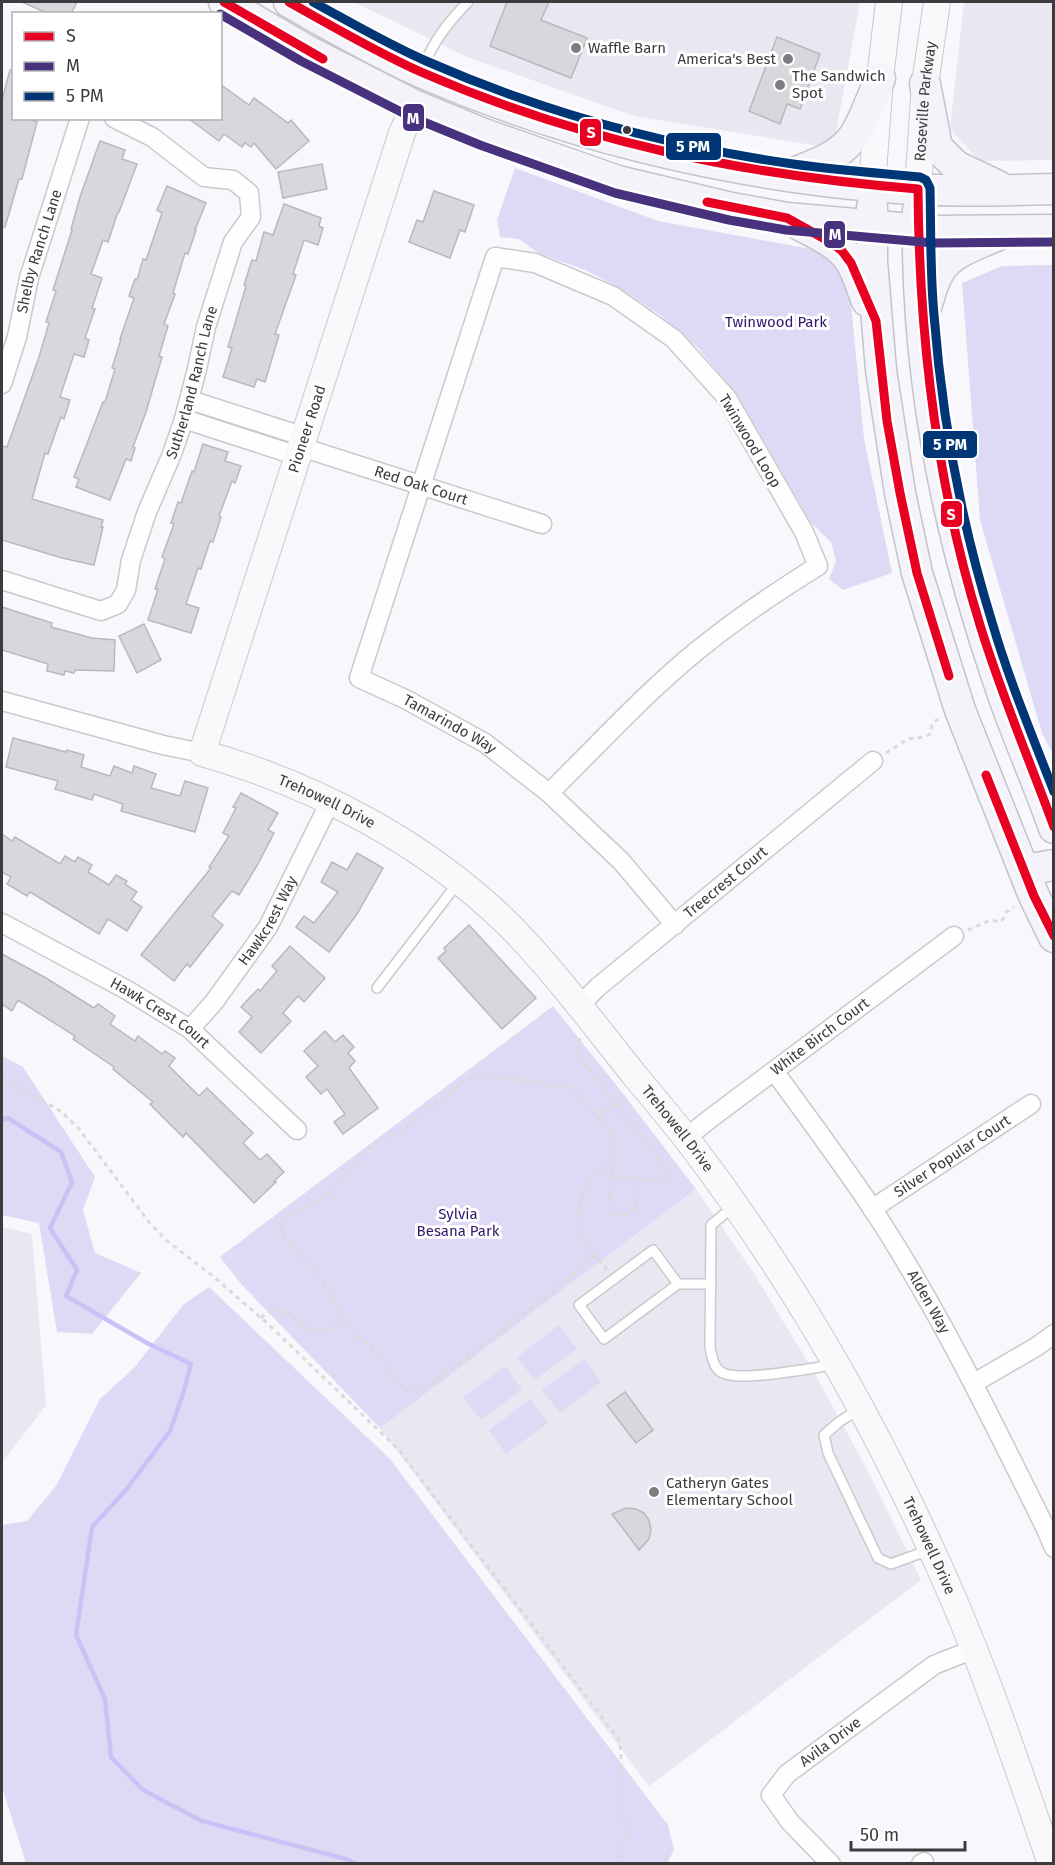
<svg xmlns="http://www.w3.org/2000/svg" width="1055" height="1865" font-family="'Fira Sans',sans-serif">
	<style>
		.built { fill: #e8e7f2 }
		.green { fill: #dedaf6 }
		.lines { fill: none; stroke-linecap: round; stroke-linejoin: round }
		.stream { stroke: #cac2f7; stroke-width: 4.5 }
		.building { fill: #d8d8dc; stroke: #b9b8bc; stroke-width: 1.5 }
		.lane-casing { stroke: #cacacd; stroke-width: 12 }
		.street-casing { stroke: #cacacd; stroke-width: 21 }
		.secondary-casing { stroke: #cacacd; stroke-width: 28 }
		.primary-casing { stroke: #c4c3cd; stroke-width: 33 }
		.path { stroke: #dadadb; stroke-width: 3; stroke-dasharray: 4.5 4.5; stroke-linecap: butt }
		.lane { stroke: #fefeff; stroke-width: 9 }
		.street { stroke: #fefeff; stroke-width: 18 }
		.secondary { stroke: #f9f9fb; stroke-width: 26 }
		.primary { stroke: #f4f3f9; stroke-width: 30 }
		.bus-1-casing { stroke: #fff; stroke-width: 14 }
		.bus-2-casing { stroke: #fff; stroke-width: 14 }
		.bus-3-casing { stroke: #fff; stroke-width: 14 }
		.bus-1 { stroke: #e80022; stroke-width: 9 }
		.bus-2 { stroke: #48327e; stroke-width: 9 }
		.bus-3 { stroke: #003676; stroke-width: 9 }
		.poi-dot { fill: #7d7d81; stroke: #fff; stroke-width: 2 }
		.bus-dot { fill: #3c3c3f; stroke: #fff; stroke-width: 2 }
		.labels { text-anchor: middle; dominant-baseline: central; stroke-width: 6; stroke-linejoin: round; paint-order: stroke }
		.poi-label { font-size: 15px; fill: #3c3c3f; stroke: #fff; text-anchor: start }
		.street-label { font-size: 15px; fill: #3c3c3f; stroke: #fff }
		.park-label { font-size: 15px; fill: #32176a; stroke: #fff }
		.line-badge { stroke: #fff; stroke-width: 2 }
		.badge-label { font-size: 16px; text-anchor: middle; font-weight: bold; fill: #fff }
	</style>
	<rect width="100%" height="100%" fill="#f7f7fc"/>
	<g class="built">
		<polygon points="354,2 860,2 835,137 819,146 634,116 467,57"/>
		<polygon points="964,2 1053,2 1053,160 980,161 950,129"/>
		<polygon points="696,1189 753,1272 814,1372 870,1475 921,1580 649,1786 380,1428"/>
		<polygon points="2,1227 32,1234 46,1405 2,1463 2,1261 4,1259 2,1257"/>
	</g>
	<g class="green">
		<polygon points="515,168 658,221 822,251 839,263 849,283 864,439 892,573 843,590 829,579 836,561 831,542 811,523 738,396 698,348 660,315 618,287 585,270 538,253 519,239 500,237 497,220"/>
		<polygon points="1053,265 1054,265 1053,754 1042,733 980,520 962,283 1002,266"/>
		<polygon points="553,1006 621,1091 696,1189 380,1428 242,1285 220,1257"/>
		<polygon points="2,1056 23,1067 95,1177 83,1210 95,1253 141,1273 92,1334 57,1332 39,1223 2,1215"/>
		<polygon points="209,1287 390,1459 668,1825 674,1850 667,1863 26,1863 2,1787 2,1525 27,1521 56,1486 100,1399 134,1368 184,1304"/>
		<polygon points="559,1325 577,1349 535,1380 517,1357"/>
		<polygon points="584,1359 601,1382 560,1413 542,1390"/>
		<polygon points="505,1366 522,1390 481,1420 463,1397"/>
		<polygon points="530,1399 548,1423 506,1454 489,1430"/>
	</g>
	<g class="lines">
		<polyline class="stream" points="2,1120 8,1118 61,1152 72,1182 50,1228 77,1270 66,1296 147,1343 191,1364 183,1394 170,1431 126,1490 92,1527 76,1635 105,1699 111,1757 143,1790 202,1821 346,1859 357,1864"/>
	</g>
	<g class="building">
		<polygon points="22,2 77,2 71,14 49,14"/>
		<polygon points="507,2 549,2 541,20 587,38 571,78 490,46"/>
		<polygon points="777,37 820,54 800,109 787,104 780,124 749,111"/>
		<polygon points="10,70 14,71 14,118 26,118 37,122 22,179 19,179 5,227 2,227 2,100"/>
		<polygon points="220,84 249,105 254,98 288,123 291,120 309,141 276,169 254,143 251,147 245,143 242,147 224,134 219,141 188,118 220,118"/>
		<polygon points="100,141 125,150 122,159 137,164 119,212 118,212 108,242 103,240 91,274 102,278 92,308 95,309 85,338 89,340 84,357 74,354 60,397 70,400 64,419 61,417 48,454 45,453 32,499 103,520 101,527 103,527 94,565 62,558 2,540 2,446 7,447 39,357 49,323 46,322 56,291 53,290 72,230 71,229 80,197"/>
		<polygon points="322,164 327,189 283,198 278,172"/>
		<polygon points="167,186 206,203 195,230 196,230 188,254 185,253 173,293 175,294 164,324 168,326 159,356 162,357 146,412 133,447 135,448 131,461 126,459 110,500 76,487 79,479 74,477 103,402 105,402 115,369 112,368 121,339 120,339 134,298 129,296 135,279 137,280 143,259 146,260 162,213 157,210"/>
		<polygon points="434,191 474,205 465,232 460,230 450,258 409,242 417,220 423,222"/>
		<polygon points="284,204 321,218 319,226 323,228 318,245 304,240 293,274 296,275 275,334 279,335 265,382 257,379 254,387 223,377 232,348 228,347 246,286 244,285 252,260 256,261 264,232 273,235"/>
		<polygon points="203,444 228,452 225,461 241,466 235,483 232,481 219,516 221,517 213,542 210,541 201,569 198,568 186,604 199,608 191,633 148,620 158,589 155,589 165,559 162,557 174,524 171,523 178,502 181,503 192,471 194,472"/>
		<polygon points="2,607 52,623 51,627 92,638 115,640 114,671 75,670 74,673 65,671 64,675 47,671 48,664 2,650"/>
		<polygon points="144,624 161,660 137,673 119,636"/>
		<polygon points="13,738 66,752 67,750 84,755 81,767 110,776 114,766 132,773 134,766 156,774 151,788 180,796 185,781 208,788 195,832 121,811 123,804 94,794 92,800 55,789 58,781 6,767"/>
		<polygon points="241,793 278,813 268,830 274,833 258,864 239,895 232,891 212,916 223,925 190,967 187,964 174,981 141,955 211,868 209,867 229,836 223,833 236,808 233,807"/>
		<polygon points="2,834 12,841 15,837 60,864 65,856 75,862 78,857 92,865 88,872 109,885 116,875 127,881 125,884 137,892 131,900 142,907 127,931 108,919 99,934 30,892 27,896 7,884 11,877 2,872"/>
		<polygon points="357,853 383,868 357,914 329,952 296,927 304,916 314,923 338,892 321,882 332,862 347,870"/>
		<polygon points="469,925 536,998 502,1029 438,958 446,951 444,948"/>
		<polygon points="290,946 325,978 304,1002 298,996 283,1013 291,1021 261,1053 239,1032 252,1017 241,1007 258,989 260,991 277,971 272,966"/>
		<polygon points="2,954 46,978 94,1008 98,1004 115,1016 110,1024 135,1041 138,1036 162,1054 165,1051 175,1058 169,1066 199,1096 207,1088 253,1133 243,1143 260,1160 267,1154 284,1172 274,1181 276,1182 254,1203 186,1133 183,1137 150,1104 153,1102 113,1069 114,1067 73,1039 75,1036 18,1000 12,1011 2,1004"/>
		<polygon points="325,1031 335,1042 343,1035 354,1047 348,1053 355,1061 349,1068 378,1108 343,1134 334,1122 345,1114 327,1089 321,1094 306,1077 318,1066 304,1051"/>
		<polygon points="625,1392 653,1430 636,1443 607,1405"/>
		<polygon points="626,1508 636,1509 644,1513 649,1520 651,1530 649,1539 639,1550 612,1514"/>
	</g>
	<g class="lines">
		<defs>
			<g id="lane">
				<path d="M422,68C435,40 447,23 468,2"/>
				<polyline points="377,988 457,884"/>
				<path d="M733,1207L711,1225L710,1347C712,1356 713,1367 721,1372C737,1383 811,1368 833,1365"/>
				<polyline points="678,1284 604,1339 579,1305 653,1250 678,1284 711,1284"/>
				<polyline points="859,1409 839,1422 824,1435 828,1453 878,1558 891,1564 929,1550"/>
			</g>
			<g id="street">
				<path id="s1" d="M2,384L17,337L29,278L80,118"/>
				<polyline points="190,400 305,437"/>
				<polyline points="184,419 298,456"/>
				<path id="s2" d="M301,447L542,524"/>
				<path id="s3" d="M2,580L101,611L118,604L126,590L131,560L147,512L172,454L184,419L197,369L206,327L233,242L251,217L249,193L233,180L204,177L152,137L114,118"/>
				<polyline points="2,701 163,745 202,753"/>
				<path id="s4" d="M549,793C598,745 645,693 698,650C736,619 776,592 818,566L804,532L727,398L674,339L613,296L535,263L495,257L359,678L407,700L485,743L549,793L621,861L675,925"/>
				<path id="s5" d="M2,923L127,990L190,1029L297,1130"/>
				<path id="s6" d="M579,1006L598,987L873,761"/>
				<path id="s7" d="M190,1029L214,1002L268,927L330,802"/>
				<path id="s8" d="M774,1071C807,1116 841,1162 872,1208C939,1310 992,1420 1046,1529L1054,1548"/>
				<path id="s9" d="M686,1138L711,1118L954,936"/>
				<path id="s10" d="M872,1209L1031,1104"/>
				<polyline points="974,1383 1036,1347 1054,1334"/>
				<path id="s11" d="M831,1864L790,1822L771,1795L787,1774L934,1665L974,1649"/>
				<polyline points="921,1864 924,1862"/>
			</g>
			<g id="secondary">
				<path id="s12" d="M414,105L402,133L202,753C315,785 426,843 510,926C556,973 595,1026 636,1077C653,1097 670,1118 687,1139C783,1265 866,1406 932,1551C979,1652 1015,1758 1051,1864"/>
				<polyline points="872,186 880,78 889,2"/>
				<path id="s13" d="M918,189L925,84L937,2"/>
			</g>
			<g id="primary">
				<polyline points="224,2 306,50 414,105 484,134 618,181 732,208 787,218 935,231 1054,230"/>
				<path d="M289,2C332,26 376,52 421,72C563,134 718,172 872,186C932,192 993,191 1054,189"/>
				<polyline points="925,84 937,147 956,166 998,186"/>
				<path d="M789,175C810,166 835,159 850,141C860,131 874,93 880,78"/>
				<polyline points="872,207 872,261 881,370 900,493 917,573 960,710 1034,896 1054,937"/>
				<path d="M918,210C915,371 947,532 999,683C1015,732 1037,779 1054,828"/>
				<path d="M798,224C812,232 830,239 842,251C855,263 860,284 867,301"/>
				<path d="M926,307C930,296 932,284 938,274C949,252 977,245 998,235"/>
				<polyline points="1024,870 1054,865"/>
			</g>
		</defs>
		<use href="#lane" class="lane-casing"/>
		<use href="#street" class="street-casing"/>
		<use href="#secondary" class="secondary-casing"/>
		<use href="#primary" class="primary-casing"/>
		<g class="path">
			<polyline points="886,753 908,739 924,737 930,734 933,722 939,719"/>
			<polyline points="968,930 991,920 999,922 1003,919 1005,913 1014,907"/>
			<polyline points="580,1038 576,1048 580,1058 667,1170 667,1177 661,1181 611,1175"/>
			<polyline points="2,1078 62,1112 79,1129 149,1222 166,1240 214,1277 267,1323 398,1449 620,1741 625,1841 620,1864"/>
			<polyline points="598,1117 625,1096"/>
			<polyline points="596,1255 555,1290 425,1389 415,1392 407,1391 397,1382 389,1368 373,1350 344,1323 320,1278 310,1264 285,1240 281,1232 284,1217 321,1200 332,1192 342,1182 364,1151 390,1135 400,1133 425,1108 440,1103 467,1079 483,1074 575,1089 616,1141 608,1206 610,1214 629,1215 635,1207 637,1179"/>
			<path d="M607,1270C599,1260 589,1251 584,1240C573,1219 581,1186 599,1171C602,1168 607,1167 612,1166"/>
			<path d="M261,1318C282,1297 295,1326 316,1330C325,1332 335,1326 344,1323"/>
		</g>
		<use href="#lane" class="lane"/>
		<use href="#street" class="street"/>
		<use href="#secondary" class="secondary"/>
		<use href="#primary" class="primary"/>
		<defs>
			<g id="bus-1">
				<polyline points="224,2 323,59"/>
				<path d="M289,2C332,26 376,52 421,72C582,142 744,175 918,189C919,338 936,483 980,625C1001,694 1029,759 1054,827"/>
				<polyline points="707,202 787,218 832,243 842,251 851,263 876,321 887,421 900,493 917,573 949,676"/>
				<polyline points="986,775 1034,896 1054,936"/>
			</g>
			<polyline id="bus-2" points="220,14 301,61 409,116 480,145 615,193 729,220 786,230 934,243 1054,242"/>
			<path id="bus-3" d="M313,2C350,22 387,44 426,61C542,112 667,146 793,164C835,170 878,173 920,177L926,180L930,188C931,230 930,272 934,315C942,418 961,522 992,622C1009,680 1032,735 1054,792"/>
		</defs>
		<use href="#bus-1" class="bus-1-casing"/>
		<use href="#bus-2" class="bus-2-casing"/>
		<use href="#bus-3" class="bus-3-casing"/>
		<use href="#bus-1" class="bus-1"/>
		<use href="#bus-2" class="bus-2"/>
		<use href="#bus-3" class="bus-3"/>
	</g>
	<g class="poi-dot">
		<circle cx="576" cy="48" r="6"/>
		<circle cx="788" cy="59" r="6"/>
		<circle cx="780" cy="85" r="6"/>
		<circle cx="654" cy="1492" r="6"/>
	</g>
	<circle class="bus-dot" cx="627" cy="130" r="5"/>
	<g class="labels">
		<g class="poi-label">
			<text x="588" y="48">Waffle Barn</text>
			<text x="776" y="59" text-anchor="end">America's Best</text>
			<text x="792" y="76">The Sandwich<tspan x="792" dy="17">Spot</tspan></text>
			<text x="666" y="1483">Catheryn Gates<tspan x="666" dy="17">Elementary School</tspan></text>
		</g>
		<g class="street-label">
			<text stroke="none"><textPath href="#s13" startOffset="88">Roseville Parkway</textPath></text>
			<text stroke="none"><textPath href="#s1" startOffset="138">Shelby Ranch Lane</textPath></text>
			<text stroke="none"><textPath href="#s3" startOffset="357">Sutherland Ranch Lane</textPath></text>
			<text transform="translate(307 429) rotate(-72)">Pioneer Road</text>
			<text transform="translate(750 441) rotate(59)">Twinwood Loop</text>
			<text stroke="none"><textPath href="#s2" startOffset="126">Red Oak Court</textPath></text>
			<text stroke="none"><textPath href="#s4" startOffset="1368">Tamarindo Way</textPath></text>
			<text stroke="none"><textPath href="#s12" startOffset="816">Trehowell Drive</textPath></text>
			<text stroke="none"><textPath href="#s6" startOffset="192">Treecrest Court</textPath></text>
			<text stroke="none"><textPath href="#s7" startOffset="134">Hawkcrest Way</textPath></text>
			<text stroke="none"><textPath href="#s5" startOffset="182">Hawk Crest Court</textPath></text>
			<text stroke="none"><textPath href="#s9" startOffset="168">White Birch Court</textPath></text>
			<text stroke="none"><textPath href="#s12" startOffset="1302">Trehowell Drive</textPath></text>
			<text stroke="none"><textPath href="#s10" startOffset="96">Silver Popular Court</textPath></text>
			<text stroke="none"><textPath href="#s8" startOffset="278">Alden Way</textPath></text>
			<text stroke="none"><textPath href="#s12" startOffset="1790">Trehowell Drive</textPath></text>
			<text stroke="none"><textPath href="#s11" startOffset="172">Avila Drive</textPath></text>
		</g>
		<g class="park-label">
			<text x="776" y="322">Twinwood Park</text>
			<text x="458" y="1214">Sylvia<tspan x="458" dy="17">Besana Park</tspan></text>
		</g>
	</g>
	<g class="line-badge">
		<rect x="402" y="103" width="23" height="29" rx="6" fill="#48327e"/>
		<rect x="579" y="118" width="23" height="29" rx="6" fill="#e80022"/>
		<rect x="665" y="132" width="57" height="29" rx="6" fill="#003676"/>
		<rect x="823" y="220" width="23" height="29" rx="6" fill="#48327e"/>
		<rect x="922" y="430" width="56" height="29" rx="6" fill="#003676"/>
		<rect x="940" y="500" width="23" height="28" rx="6" fill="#e80022"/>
	</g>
	<g class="badge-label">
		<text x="413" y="124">M</text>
		<text x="591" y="138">S</text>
		<text x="693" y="152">5 PM</text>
		<text x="835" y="240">M</text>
		<text x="950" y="450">5 PM</text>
		<text x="951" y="520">S</text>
	</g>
	<rect width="1055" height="1865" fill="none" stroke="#3c3c3f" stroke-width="6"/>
	<rect x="12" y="12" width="210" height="108" fill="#ffffff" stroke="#b1b1b2" stroke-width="1.5"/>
	<rect x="24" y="32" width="30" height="9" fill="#e80022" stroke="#b1b1b2" stroke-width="1.5"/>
	<text x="66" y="42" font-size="18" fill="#3c3c3f">S</text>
	<rect x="24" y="62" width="30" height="9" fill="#48327e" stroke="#b1b1b2" stroke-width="1.5"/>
	<text x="66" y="72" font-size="18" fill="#3c3c3f">M</text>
	<rect x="24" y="92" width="30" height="9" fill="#003676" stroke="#b1b1b2" stroke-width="1.5"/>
	<text x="66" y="102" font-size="18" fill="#3c3c3f">5 PM</text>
	<path d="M851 1841v9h114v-9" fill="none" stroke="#3c3c3f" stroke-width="3"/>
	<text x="860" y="1841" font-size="18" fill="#3c3c3f" stroke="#ffffff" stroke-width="4.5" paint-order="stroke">50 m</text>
</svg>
